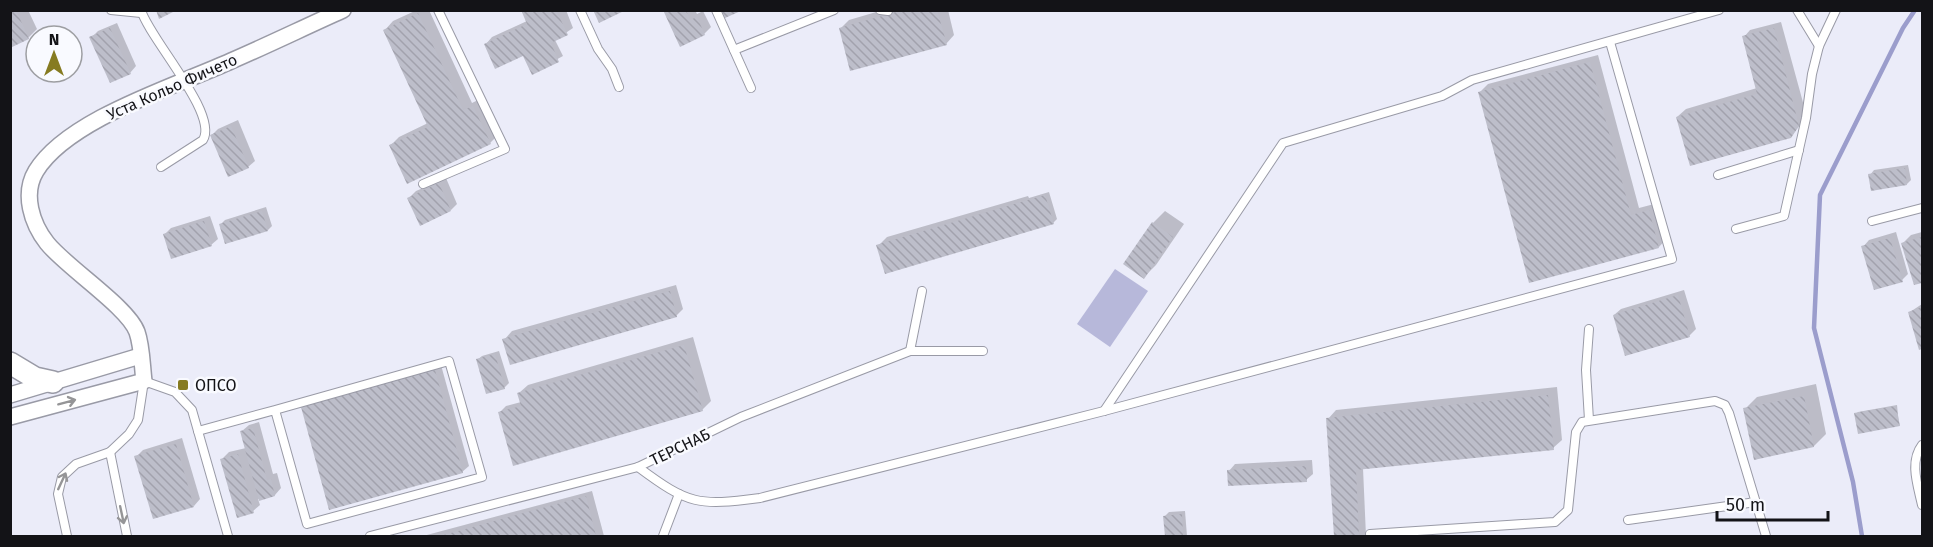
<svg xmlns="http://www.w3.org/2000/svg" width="1933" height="547" font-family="'Fira Sans',sans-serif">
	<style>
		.green { fill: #b7b8da }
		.shadow { fill: #0003 }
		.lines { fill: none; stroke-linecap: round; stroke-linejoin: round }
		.stream { stroke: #9b9dcc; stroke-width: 4.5 }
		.building { fill: url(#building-back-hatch) }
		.lane-casing { stroke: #999aa6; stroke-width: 10 }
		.street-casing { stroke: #999aa6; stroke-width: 18 }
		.secondary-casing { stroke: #999aa6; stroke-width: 24 }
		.lane { stroke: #fff; stroke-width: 8 }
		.street { stroke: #fff; stroke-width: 15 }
		.secondary { stroke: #fff; stroke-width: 21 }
		.oneway { stroke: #959597 }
		.poi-dot { fill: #867b21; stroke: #f9faff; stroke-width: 2 }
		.labels { text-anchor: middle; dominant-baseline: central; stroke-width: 5; stroke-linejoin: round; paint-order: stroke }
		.street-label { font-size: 16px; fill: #131317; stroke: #f9faff }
		.poi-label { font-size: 16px; fill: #131317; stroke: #f9faff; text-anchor: start }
	</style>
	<defs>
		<pattern id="building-back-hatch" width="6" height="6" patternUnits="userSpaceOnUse" patternTransform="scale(1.5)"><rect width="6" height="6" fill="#bdbeca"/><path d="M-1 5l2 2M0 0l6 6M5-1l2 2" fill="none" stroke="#a2a2ad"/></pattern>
	</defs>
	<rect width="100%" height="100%" fill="#ebecf9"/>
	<polygon class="green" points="1115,269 1148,291 1110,347 1077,324"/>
	<g class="shadow">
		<polygon points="10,10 28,10 37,29 28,38"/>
		<polygon points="417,10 429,10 472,103 482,98 499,134 490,143 390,146 399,137 428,123 385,30 393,21"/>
		<polygon points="522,10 566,10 573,28 555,40 563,56 532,73 529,52 486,44 492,37 527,21"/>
		<polygon points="665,10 695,10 697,14 703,11 711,27 704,34"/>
		<polygon points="883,10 948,10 954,35 946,44 841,28 849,20"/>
		<polygon points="1781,22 1807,117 1790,137 1677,117 1686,109 1757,88 1744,37 1750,30"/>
		<polygon points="117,23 136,66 130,73 91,38 98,31"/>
		<polygon points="1598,55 1639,208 1658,203 1667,238 1659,247 1480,92 1488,84"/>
		<polygon points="238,120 255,161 248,167 212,135 218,129"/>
		<polygon points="1908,165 1911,180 1907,184 1870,175 1874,170"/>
		<polygon points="446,178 457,204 451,210 409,198 416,191"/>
		<polygon points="1049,192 1057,219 1053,223 878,246 887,237 1028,196 1029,198"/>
		<polygon points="266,207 272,226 268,230 221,224 225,220"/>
		<polygon points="1165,211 1184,224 1156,265 1144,277 1153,223"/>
		<polygon points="210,216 218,239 211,245 165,234 171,228"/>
		<polygon points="1896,232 1908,274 1902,280 1863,247 1869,240"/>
		<polygon points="1922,232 1922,281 1915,283 1903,243 1911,235"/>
		<polygon points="676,285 683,309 676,316 504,340 512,331"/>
		<polygon points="1684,290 1696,329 1689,336 1614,315 1621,309"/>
		<polygon points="1922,304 1922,348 1920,348 1910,312"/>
		<polygon points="693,337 711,401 702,410 500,412 506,406 521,402 519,393 528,385"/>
		<polygon points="499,351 509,383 505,387 487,393 477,360 482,356"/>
		<polygon points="441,365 469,466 462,472 303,407 310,400"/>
		<polygon points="1816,384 1826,434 1814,446 1745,409 1757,397"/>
		<polygon points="1557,387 1562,440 1553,448 1363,468 1366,536 1336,536 1328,419 1336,410"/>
		<polygon points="1897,405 1899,425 1856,414 1858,412"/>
		<polygon points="259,422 273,474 277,473 281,488 275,495 258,499 260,505 253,511 222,459 229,452 246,448 242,431 249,425"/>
		<polygon points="182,438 200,499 194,506 136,457 143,450"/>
		<polygon points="1312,460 1313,474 1306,480 1229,471 1235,464"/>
		<polygon points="592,491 604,536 423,536"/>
		<polygon points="1185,511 1187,536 1166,536 1165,516 1169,512"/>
	</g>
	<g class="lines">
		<polyline class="stream" points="1862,536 1853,482 1814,328 1820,195 1903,28 1915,10"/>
	</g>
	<g class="building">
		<polygon points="10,10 16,10 29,39 10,48"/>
		<polygon points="156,10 177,10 159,19"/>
		<polygon points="521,10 556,10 568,35 551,43 559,62 532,75 523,56 495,69 484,44 527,24"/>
		<polygon points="593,10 626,10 599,23"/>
		<polygon points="663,10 686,10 690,20 697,17 705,35 680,47"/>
		<polygon points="721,10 743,10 725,18"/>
		<polygon points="903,10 937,10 947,45 850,71 839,28"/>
		<polygon points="418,13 463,110 473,106 491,144 407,184 389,145 428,127 383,30"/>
		<polygon points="110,28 131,74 110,83 89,37"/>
		<polygon points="1774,28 1799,126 1791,138 1690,166 1676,117 1757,94 1742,36"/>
		<polygon points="1590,62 1631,215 1649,210 1659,248 1529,283 1478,92"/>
		<polygon points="231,126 249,168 228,177 210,135"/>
		<polygon points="1905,168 1907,185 1871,191 1868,174"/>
		<polygon points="439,183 451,211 420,226 407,198"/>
		<polygon points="1045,195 1054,224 885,274 876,245"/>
		<polygon points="262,211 268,231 225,244 219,224"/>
		<polygon points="204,221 212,246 171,259 163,234"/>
		<polygon points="1152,222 1173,237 1144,279 1123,264"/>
		<polygon points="1922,237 1922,283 1914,285 1901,243"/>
		<polygon points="1890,238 1903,282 1874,290 1861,246"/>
		<polygon points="670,291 677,317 510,365 502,339"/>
		<polygon points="1678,295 1690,337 1625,356 1613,315"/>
		<polygon points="1922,307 1922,349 1919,350 1908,312"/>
		<polygon points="684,345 703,411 513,466 498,412 521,406 517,393"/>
		<polygon points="495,354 505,389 486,394 476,359"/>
		<polygon points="435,370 463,473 329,510 301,407"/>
		<polygon points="1548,395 1554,450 1356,470 1359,536 1334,536 1326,418"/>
		<polygon points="1804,396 1814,447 1754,460 1743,408"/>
		<polygon points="1896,406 1900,426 1858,434 1854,413"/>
		<polygon points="253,428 267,480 271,479 275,496 259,501 240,431"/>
		<polygon points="176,444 194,507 153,519 134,456"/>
		<polygon points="238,454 254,513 237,518 220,459"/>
		<polygon points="1306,466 1307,482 1228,486 1227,470"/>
		<polygon points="586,496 596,536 440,536"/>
		<polygon points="1182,514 1183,536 1165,536 1163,516"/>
	</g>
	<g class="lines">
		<defs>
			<g id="lane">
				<polyline points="111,10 141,13"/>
				<path d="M141,10C149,38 219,114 203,140L161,167"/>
				<polyline points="580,10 598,49 612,69 619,87"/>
				<polyline points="716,10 751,88"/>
				<polyline points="880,10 888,11"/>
				<polyline points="1797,10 1819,46"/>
				<polyline points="734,50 834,10"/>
				<polyline points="1718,175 1799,150"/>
				<polyline points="423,184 505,149 438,10"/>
				<polyline points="1872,221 1922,208"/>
				<polyline points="1736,229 1784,216 1806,118 1812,74 1819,46 1836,10"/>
				<polyline points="1589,329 1586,370 1589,420"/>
				<polyline points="910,351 922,291"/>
				<polyline points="1104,411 1283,143 1442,96 1472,80 1719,10"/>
				<polyline points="198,431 275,410 307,524 482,477 449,361 275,410"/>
				<path d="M1922,445C1909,462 1918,486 1922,505"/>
				<polyline points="110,452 127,536"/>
				<path d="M638,467C689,505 698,506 760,498L1104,411L1672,259L1610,42"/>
				<polyline points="1628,520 1756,502"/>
				<polyline points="1370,534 1555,522 1568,510 1576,432 1582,422 1715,401 1725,405 1729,413 1766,536"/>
				<polyline points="67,536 58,494 62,477 76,464 110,452 129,434 138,420 144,381 175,392 192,410 228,536"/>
				<polyline points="370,536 638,467 741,417 910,351 983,351"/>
				<polyline points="663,536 679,494"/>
			</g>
			<g id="street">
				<polyline points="10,395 140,356"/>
				<path d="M10,417L144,381C142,365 142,346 137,332C128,307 66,267 47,243C32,224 22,194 36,171C68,119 176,86 231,61C268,45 305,27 343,10"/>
			</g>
			<polyline id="secondary" points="10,363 35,378 53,382"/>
		</defs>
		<use href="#lane" class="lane-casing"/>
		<use href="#street" class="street-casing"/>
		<use href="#secondary" class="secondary-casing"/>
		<use href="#lane" class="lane"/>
		<use href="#street" class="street"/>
		<use href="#secondary" class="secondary"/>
	</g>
	<defs><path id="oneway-shaft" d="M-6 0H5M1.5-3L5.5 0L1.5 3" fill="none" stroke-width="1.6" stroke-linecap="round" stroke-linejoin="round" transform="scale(1.5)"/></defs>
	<g class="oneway">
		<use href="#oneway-shaft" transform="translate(67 402) rotate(-15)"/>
		<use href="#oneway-shaft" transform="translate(62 481) rotate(-65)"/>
		<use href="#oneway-shaft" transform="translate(122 515) rotate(78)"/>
	</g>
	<rect class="poi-dot" x="177" y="379" width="12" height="12" rx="3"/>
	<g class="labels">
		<g class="street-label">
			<text transform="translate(172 87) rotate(-24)">Уста Кольо Фичето</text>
			<text transform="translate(680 447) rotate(-26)">ТЕРСНАБ</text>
		</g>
		<g class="poi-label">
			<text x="195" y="385">ОПСО</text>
		</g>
	</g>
	<rect width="1933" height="547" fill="none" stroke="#131317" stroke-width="24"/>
	<g transform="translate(54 54)"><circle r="28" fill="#f9faff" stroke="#9d9ea2" stroke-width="1.5"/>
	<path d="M0-4.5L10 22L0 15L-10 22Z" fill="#867b21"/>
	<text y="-9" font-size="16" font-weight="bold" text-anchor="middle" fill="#131317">N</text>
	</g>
	<path d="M1717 511v9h111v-9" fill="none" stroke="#131317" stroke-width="3"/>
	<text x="1726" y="511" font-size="18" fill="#131317" stroke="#f9faff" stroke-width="4.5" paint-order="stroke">50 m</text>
</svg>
